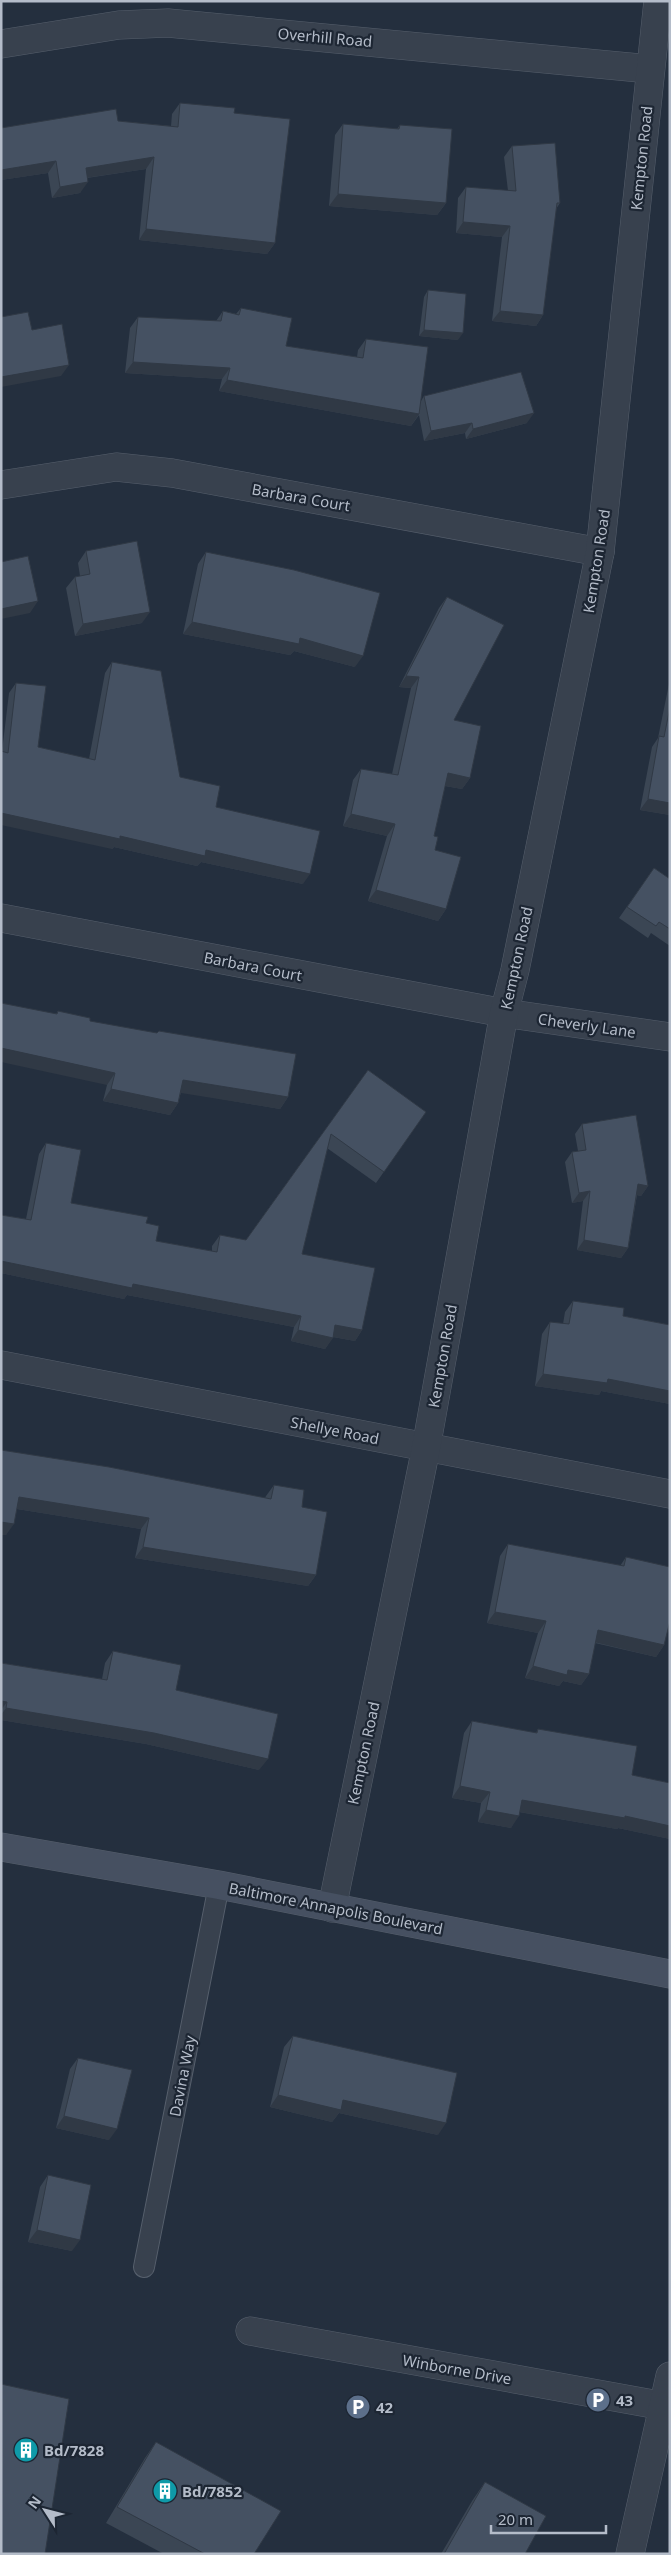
<svg xmlns="http://www.w3.org/2000/svg" width="671" height="2555" font-family="'Noto Sans',sans-serif">
	<style>
		.lines { fill: none; stroke-linecap: round; stroke-linejoin: round }
		.service-casing { stroke: #565f6c; stroke-width: 22 }
		.minor-casing { stroke: #565f6c; stroke-width: 29 }
		.secondary-casing { stroke: #565f6c; stroke-width: 29 }
		.service { stroke: #38414e; stroke-width: 20 }
		.minor { stroke: #38414e; stroke-width: 28 }
		.secondary { stroke: #465061; stroke-width: 28 }
		.wall { fill: #3b4654 }
		.shaded-wall { fill: #303945 }
		.building { fill: #455162; stroke: #303945 }
		.labels { text-anchor: middle; dominant-baseline: central; stroke-width: 4.5; stroke-linejoin: round; paint-order: stroke }
		.street-label { font-size: 15px; fill: #b4bcc9; stroke: #1d2633 }
		.poi-label { font-size: 15px; font-weight: bold; fill: #b4bcc9; stroke: #1d2633; text-anchor: start }
	</style>
	<rect width="100%" height="100%" fill="#242f3e"/>
	<g class="lines">
		<defs>
			<polyline id="service" points="144,2267 219,1885"/>
			<g id="minor">
				<polyline points="1,44 119,25 168,23 650,69"/>
				<polyline points="1,485 116,467 172,473 600,552"/>
				<polyline points="1,918 504,1013 670,1037"/>
				<polyline points="1,1365 670,1494"/>
				<polyline points="332,1908 426,1448 504,1013 515,970 600,552 658,1"/>
				<polyline points="250,2331 664,2406"/>
				<polyline points="630,2554 670,2376"/>
			</g>
			<polyline id="secondary" points="1,1847 219,1885 670,1974"/>
		</defs>
		<use href="#service" class="service-casing"/>
		<use href="#minor" class="minor-casing"/>
		<use href="#secondary" class="secondary-casing"/>
		<use href="#service" class="service"/>
		<use href="#minor" class="minor"/>
		<use href="#secondary" class="secondary"/>
	</g>
	<g class="wall">
		<polygon points="180,103 234,113 275,243 267,254 139,240 146,169 87,178 80,193 52,198 48,173 1,180 1,128 118,121 171,126 172,114"/>
		<polygon points="343,124 397,129 400,125 446,203 437,215 329,206 335,135"/>
		<polygon points="512,146 560,203 556,209 543,315 536,326 492,321 502,237 456,233 458,198 466,187 508,191 504,157"/>
		<polygon points="428,290 458,340 419,336 424,297"/>
		<polygon points="241,308 286,346 357,357 358,350 366,339 421,401 424,396 527,423 466,439 465,433 424,441 419,415 411,426 219,391 222,379 125,373 130,328 138,317 216,321 223,311 236,314"/>
		<polygon points="86,551 142,623 75,636 66,588 75,577 80,576 78,563"/>
		<polygon points="206,552 355,667 294,651 290,655 183,634 198,564"/>
		<polygon points="447,597 454,720 470,778 462,789 445,786 434,836 435,850 446,909 438,921 368,901 387,836 343,826 353,780 361,769 392,774 411,688 399,687 439,608"/>
		<polygon points="112,662 180,777 216,807 303,884 201,862 197,866 114,847 112,849 2,751 9,693 16,683 38,747 89,759 105,673"/>
		<polygon points="670,679 670,815 640,810 652,747 658,738"/>
		<polygon points="654,868 670,879 670,946 651,933 648,938 619,918"/>
		<polygon points="58,1011 90,1021 288,1097 280,1109 181,1092 178,1103 170,1115 103,1101 107,1085 56,1014"/>
		<polygon points="368,1070 426,1112 376,1183 327,1148 302,1254 362,1330 355,1341 333,1337 325,1349 291,1341 294,1327 127,1295 124,1299 1,1273 1,1215 26,1219 39,1154 46,1143 71,1203 146,1223 156,1241 212,1251 212,1246 220,1235 246,1240"/>
		<polygon points="582,1124 648,1186 641,1196 637,1195 628,1248 621,1258 577,1250 583,1201 572,1203 565,1162 572,1152 578,1151 575,1134"/>
		<polygon points="573,1301 623,1316 670,1325 670,1404 601,1391 599,1395 535,1386 542,1334 550,1322 563,1324 565,1312"/>
		<polygon points="1,1450 265,1498 266,1496 274,1485 302,1507 316,1575 308,1586 135,1558 141,1529 17,1509 6,1535"/>
		<polygon points="508,1544 620,1566 626,1557 667,1631 664,1645 656,1657 595,1643 589,1674 581,1685 563,1681 559,1686 525,1678 538,1633 487,1623 500,1556"/>
		<polygon points="113,1651 176,1690 259,1770 146,1744 1,1720 1,1663 102,1679 105,1663"/>
		<polygon points="472,1721 536,1733 538,1729 632,1775 670,1783 670,1839 618,1828 617,1829 519,1812 511,1828 478,1822 481,1803 452,1798 464,1733"/>
		<polygon points="293,2036 438,2135 339,2113 332,2122 270,2107 284,2047"/>
		<polygon points="78,2058 109,2140 56,2128 70,2069"/>
		<polygon points="48,2175 72,2251 28,2242 40,2187"/>
		<polygon points="156,2442 254,2554 164,2554 106,2523 145,2458"/>
		<polygon points="485,2482 525,2554 441,2554 472,2501"/>
	</g>
	<g class="shaded-wall">
		<polygon points="154,157 146,169 78,179 86,168"/>
		<polygon points="56,161 48,173 1,180 1,170"/>
		<polygon points="88,182 80,193 52,198 60,187"/>
		<polygon points="338,194 446,203 437,215 329,206"/>
		<polygon points="463,222 510,226 502,237 456,233"/>
		<polygon points="146,229 275,243 267,254 139,240"/>
		<polygon points="500,311 543,315 536,326 492,321"/>
		<polygon points="424,330 463,333 458,340 419,336"/>
		<polygon points="133,362 230,368 222,379 125,373"/>
		<polygon points="69,365 61,376 1,387 1,377"/>
		<polygon points="227,380 419,414 411,426 219,391"/>
		<polygon points="534,413 527,423 466,439 473,429"/>
		<polygon points="472,423 465,433 424,441 431,431"/>
		<polygon points="38,601 30,613 1,619 1,609"/>
		<polygon points="150,612 142,623 75,636 83,624"/>
		<polygon points="192,622 300,638 363,656 355,667 294,651 290,655 183,634"/>
		<polygon points="406,676 419,677 411,688 399,687"/>
		<polygon points="448,773 470,778 462,789 440,785"/>
		<polygon points="648,799 670,803 670,815 640,810"/>
		<polygon points="1,813 120,836 206,850 310,874 303,884 201,862 197,866 114,847 112,849 1,825"/>
		<polygon points="351,814 395,824 387,836 343,826"/>
		<polygon points="376,890 446,909 438,921 368,901"/>
		<polygon points="1,1048 115,1073 107,1085 1,1062"/>
		<polygon points="183,1080 288,1097 280,1109 175,1092"/>
		<polygon points="111,1089 178,1103 170,1115 103,1101"/>
		<polygon points="638,1184 648,1186 641,1196 631,1194"/>
		<polygon points="590,1191 583,1201 572,1203 579,1193"/>
		<polygon points="584,1240 628,1248 621,1258 577,1250"/>
		<polygon points="1,1261 133,1284 301,1316 294,1327 127,1295 124,1299 1,1273"/>
		<polygon points="335,1325 362,1330 355,1341 328,1336"/>
		<polygon points="298,1330 333,1338 325,1349 291,1341"/>
		<polygon points="543,1374 608,1379 670,1391 670,1404 601,1391 599,1395 535,1386"/>
		<polygon points="19,1497 149,1518 141,1529 11,1508"/>
		<polygon points="1,1522 14,1524 6,1535 1,1535"/>
		<polygon points="143,1547 316,1575 308,1586 135,1558"/>
		<polygon points="495,1612 546,1621 538,1633 487,1623"/>
		<polygon points="670,1619 670,1632 662,1630"/>
		<polygon points="598,1630 664,1645 656,1657 590,1641"/>
		<polygon points="533,1666 568,1670 589,1674 581,1685 563,1681 559,1686 525,1678"/>
		<polygon points="1,1701 7,1702 1,1710"/>
		<polygon points="6,1708 154,1733 268,1759 259,1770 146,1744 1,1720 1,1715"/>
		<polygon points="460,1786 490,1792 481,1803 452,1798"/>
		<polygon points="522,1800 625,1816 670,1826 670,1839 618,1828 617,1829 514,1811"/>
		<polygon points="486,1810 519,1816 511,1828 478,1822"/>
		<polygon points="278,2095 343,2100 446,2123 438,2135 339,2113 332,2122 270,2107"/>
		<polygon points="64,2116 117,2129 109,2140 56,2128"/>
		<polygon points="37,2230 80,2240 72,2251 28,2242"/>
	</g>
	<g class="building">
		<polygon points="180,103 235,108 234,113 290,119 275,243 146,229 154,157 86,168 88,182 60,187 56,161 1,170 1,128 116,109 118,121 178,127"/>
		<polygon points="343,124 399,129 400,125 452,129 446,203 338,194"/>
		<polygon points="555,143 560,203 557,203 543,315 500,311 510,226 463,222 466,187 516,191 512,146"/>
		<polygon points="428,290 466,294 463,333 424,330"/>
		<polygon points="241,308 292,318 286,346 363,358 366,339 428,347 419,414 227,380 230,368 133,362 138,317 221,321 223,311 239,315"/>
		<polygon points="28,312 32,330 62,324 69,365 1,377 1,317"/>
		<polygon points="521,372 534,413 473,429 472,423 431,431 424,396"/>
		<polygon points="137,541 150,612 83,624 75,577 90,574 86,551"/>
		<polygon points="206,552 294,570 380,593 363,656 300,638 299,644 192,622"/>
		<polygon points="28,556 38,601 1,609 1,562"/>
		<polygon points="447,597 504,625 454,720 481,726 470,778 448,773 434,836 438,837 435,850 461,857 446,909 376,890 395,824 351,814 361,769 398,775 419,677 406,676"/>
		<polygon points="112,662 161,671 180,777 220,786 216,807 320,831 310,874 206,850 205,856 120,836 120,839 1,813 1,751 8,753 16,683 46,686 38,747 95,760"/>
		<polygon points="670,707 670,803 648,799 659,736 664,737"/>
		<polygon points="654,868 670,879 670,929 659,922 656,926 627,907"/>
		<polygon points="1,1003 57,1014 58,1011 90,1018 90,1021 157,1033 159,1031 296,1054 288,1097 183,1080 178,1103 111,1089 115,1073 1,1048"/>
		<polygon points="368,1070 426,1112 384,1172 331,1134 302,1254 375,1268 362,1330 335,1325 333,1338 298,1330 301,1316 133,1284 132,1288 1,1261 1,1215 31,1220 46,1143 81,1150 71,1203 148,1217 146,1223 159,1226 156,1241 217,1252 220,1235 246,1240"/>
		<polygon points="636,1115 648,1186 638,1184 628,1248 584,1240 590,1191 579,1193 572,1152 586,1150 582,1124"/>
		<polygon points="573,1301 624,1308 623,1316 670,1325 670,1391 608,1379 607,1383 543,1374 550,1322 569,1324"/>
		<polygon points="1,1450 109,1467 271,1499 274,1485 304,1490 302,1507 327,1512 316,1575 143,1547 149,1518 19,1497 14,1524 1,1522"/>
		<polygon points="508,1544 624,1566 626,1557 670,1567 670,1621 664,1645 598,1630 589,1674 568,1670 567,1675 533,1666 546,1621 495,1612"/>
		<polygon points="113,1651 181,1665 176,1690 278,1714 268,1759 154,1733 6,1708 7,1702 1,1701 1,1663 107,1680"/>
		<polygon points="472,1721 537,1733 538,1729 637,1746 632,1775 670,1783 670,1826 625,1816 625,1818 522,1800 519,1816 486,1810 490,1792 460,1786"/>
		<polygon points="293,2036 457,2073 446,2123 343,2100 341,2110 278,2095"/>
		<polygon points="78,2058 132,2070 117,2129 64,2116"/>
		<polygon points="48,2175 91,2185 80,2240 37,2230"/>
		<polygon points="1,2384 69,2399 45,2554 1,2554"/>
		<polygon points="156,2442 281,2511 254,2554 205,2554 117,2507"/>
		<polygon points="485,2482 546,2516 525,2554 444,2554"/>
	</g>
	<defs>
		<symbol id="parking-disc" viewBox="-11 -11 22 22"><circle r="9.5" fill="#5c6f8a" stroke="#1d2633"/><path d="M-3.5-5.5H1a3.5 3.5 0 0 1 0 7H-1V5.5H-3.5ZM-1-3.4V-.6H.8a1.4 1.4 0 0 0 0-2.8Z" fill="#fff"/></symbol>
		<symbol id="building-disc" viewBox="-11 -11 22 22"><circle r="9.5" fill="#0f9aa8" stroke="#1d2633"/><path d="M-4-6H4V6H1V3H-1V6H-4ZM-2.5-4.3h1.7v1.8h-1.7ZM.8-4.3h1.7v1.8H.8ZM-2.5-1h1.7V.8h-1.7ZM.8-1h1.7V.8H.8Z" fill="#fff"/></symbol>
	</defs>
	<g fill-rule="evenodd">
		<use href="#parking-disc" x="584" y="2386" width="28" height="28"/>
		<use href="#parking-disc" x="344" y="2393" width="28" height="28"/>
		<use href="#building-disc" x="12" y="2436" width="28" height="28"/>
		<use href="#building-disc" x="151" y="2477" width="28" height="28"/>
	</g>
	<g class="labels">
		<g class="street-label">
			<text transform="translate(325 37) rotate(5)">Overhill Road</text>
			<text transform="translate(641 158) rotate(-84)">Kempton Road</text>
			<text transform="translate(301 497) rotate(10)">Barbara Court</text>
			<text transform="translate(596 561) rotate(-81)">Kempton Road</text>
			<text transform="translate(516 958) rotate(-78)">Kempton Road</text>
			<text transform="translate(253 966) rotate(11)">Barbara Court</text>
			<text transform="translate(587 1025) rotate(8)">Cheverly Lane</text>
			<text transform="translate(442 1356) rotate(-80)">Kempton Road</text>
			<text transform="translate(335 1430) rotate(11)">Shellye Road</text>
			<text transform="translate(363 1753) rotate(-78)">Kempton Road</text>
			<text transform="translate(336 1908) rotate(11)">Baltimore Annapolis Boulevard</text>
			<text transform="translate(182 2076) rotate(-79)">Davina Way</text>
			<text transform="translate(457 2369) rotate(10)">Winborne Drive</text>
		</g>
		<g class="poi-label">
			<text x="616" y="2400">43</text>
			<text x="376" y="2407">42</text>
			<text x="44" y="2450">Bd/7828</text>
			<text x="182" y="2491">Bd/7852</text>
		</g>
	</g>
	<rect width="671" height="2555" fill="none" stroke="#b4bcc9" stroke-width="5"/>
	<g transform="translate(45 2510) rotate(306)" stroke="#1d2633" stroke-width="4" paint-order="stroke">
	<path d="M0-4L9 19L0 12L-9 19Z" fill="#b4bcc9"/>
	<text y="-8" font-size="14" font-weight="bold" text-anchor="middle" fill="#b4bcc9">N</text>
	</g>
	<path d="M491 2525v8h115v-8" fill="none" stroke="#b4bcc9" stroke-width="2.5"/>
	<text x="498" y="2525" font-size="15" fill="#b4bcc9" stroke="#1d2633" stroke-width="4" paint-order="stroke">20 m</text>
</svg>
